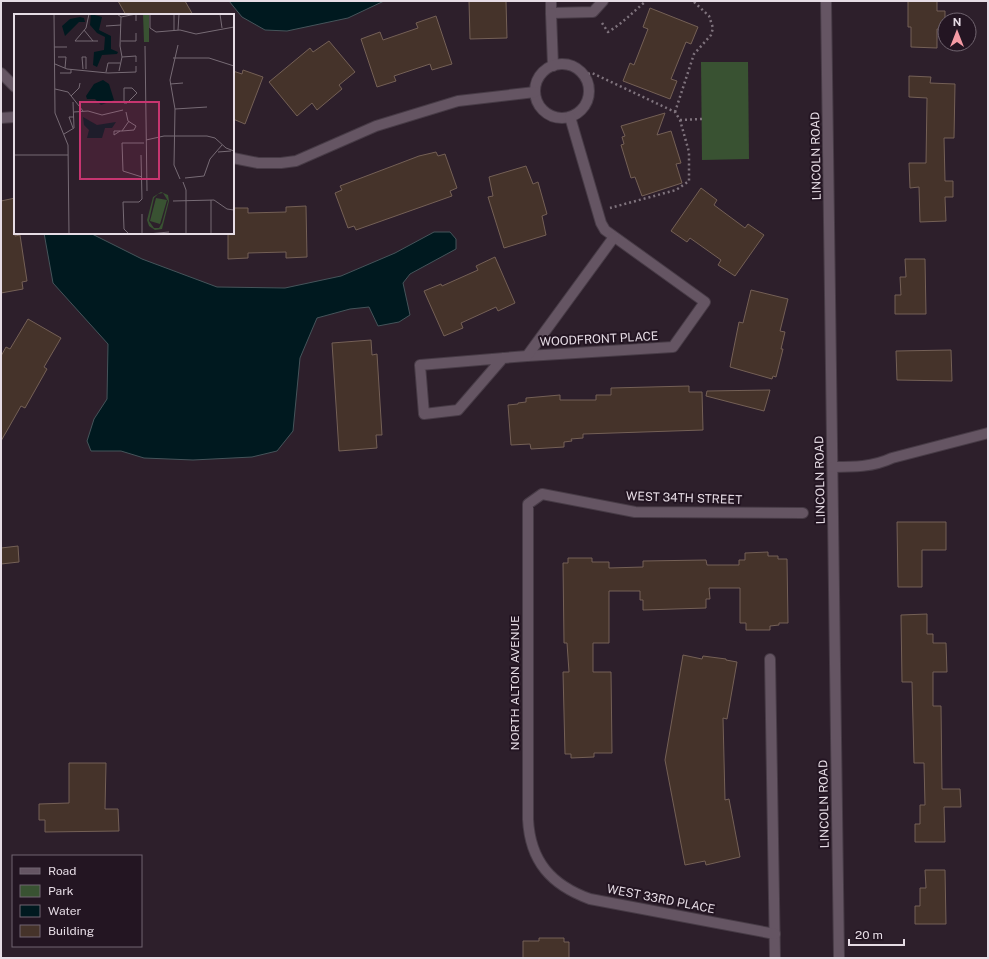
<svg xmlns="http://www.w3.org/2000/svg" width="989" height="959" font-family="'Public Sans',sans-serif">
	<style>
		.green { fill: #395232 }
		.water { fill: #00191f; stroke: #45545a }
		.building { fill: #45332a; stroke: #746056 }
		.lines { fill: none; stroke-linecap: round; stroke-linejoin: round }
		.minor-casing { stroke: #473b46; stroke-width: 12 }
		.path { stroke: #7f737d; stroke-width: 2.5; stroke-dasharray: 2 3; stroke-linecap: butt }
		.minor { stroke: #655563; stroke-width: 10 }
		.labels { text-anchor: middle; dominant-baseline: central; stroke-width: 4; stroke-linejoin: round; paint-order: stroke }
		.street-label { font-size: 12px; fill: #e6dce5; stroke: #231522 }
		.inset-road { fill: none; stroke: #776b75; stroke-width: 1 }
		.view { fill: #c73570; fill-opacity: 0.15; stroke: #c73570; stroke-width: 2 }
		.inset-edge { fill: none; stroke: #e6dce5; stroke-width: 2 }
	</style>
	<rect width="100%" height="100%" fill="#2d1f2b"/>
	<polygon class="green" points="701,62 748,62 749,159 702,160"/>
	<g class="water">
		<polygon points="229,1 384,1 348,18 287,31 265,30 242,17"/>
		<polygon points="434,232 450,232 456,239 456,249 410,274 403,283 410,315 399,322 378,326 369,307 350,309 317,318 300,358 293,431 277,451 252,457 193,460 144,458 121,451 91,451 87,441 94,419 107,399 108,344 53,283 44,233 90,233 142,259 217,287 285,288 341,276 395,253"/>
	</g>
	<g class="building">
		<polygon points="118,1 185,1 193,15 126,15"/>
		<polygon points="469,1 506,1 507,38 470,39"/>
		<polygon points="908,1 937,1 937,11 945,11 945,29 937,29 937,48 911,47 911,27 908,27"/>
		<polygon points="650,8 698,27 691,44 686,42 671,79 677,81 670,99 623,81 630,63 634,65 648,29 643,27"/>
		<polygon points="436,16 452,64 432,70 430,64 394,76 396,81 377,87 361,39 380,32 383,40 418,28 416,23"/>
		<polygon points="329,41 355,72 339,85 342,89 317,110 312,103 297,116 269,82 310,48 313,52"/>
		<polygon points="243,70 263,77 245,124 233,119 233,71 242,74"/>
		<polygon points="909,76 931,77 930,83 955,84 954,138 944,138 945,181 953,181 953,197 945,197 946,221 920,222 919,187 910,188 909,163 926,163 927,98 909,97"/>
		<polygon points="665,113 657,135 671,131 681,163 676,164 682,183 642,196 635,177 631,178 621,145 624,144 622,137 625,136 621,126"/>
		<polygon points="436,152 438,156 445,154 457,188 450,191 452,196 356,230 354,226 348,228 335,193 342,190 340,186 419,156"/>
		<polygon points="526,166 533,184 538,182 547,214 542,216 546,235 504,248 488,197 493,196 489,177"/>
		<polygon points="701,188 717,200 714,205 745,228 748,224 764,235 735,276 718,265 721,260 690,238 687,242 671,231"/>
		<polygon points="15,198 15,236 20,235 27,281 22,282 23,289 1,293 1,201"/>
		<polygon points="306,206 307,257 286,258 286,252 248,253 248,258 228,259 228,233 233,233 233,208 248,208 248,213 286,212 286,207"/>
		<polygon points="495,257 515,303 498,311 496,307 461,323 463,328 444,336 424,291 441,284 442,286 478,270 476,266"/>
		<polygon points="905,259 925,259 926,314 895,314 895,295 901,295 900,277 906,277"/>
		<polygon points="751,290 788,299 780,331 785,332 781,349 783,349 776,377 773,376 772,379 730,367 739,322 743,323"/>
		<polygon points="28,319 61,338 44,367 47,369 25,408 21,406 1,441 1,356 6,347 10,349"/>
		<polygon points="371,340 372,355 377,354 382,435 376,435 377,448 339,451 332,343"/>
		<polygon points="951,350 952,381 897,380 896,351"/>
		<polygon points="689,386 689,392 702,392 703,430 583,434 583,438 571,439 572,441 564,442 564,447 531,449 530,444 511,445 508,405 518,404 518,403 526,402 526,398 560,395 560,400 596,400 596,395 611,395 611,388"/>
		<polygon points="770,390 764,411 706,396 707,391"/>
		<polygon points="897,522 946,522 946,550 922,550 922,587 898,587"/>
		<polygon points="18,546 19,562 1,564 1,548"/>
		<polygon points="768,552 768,556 778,556 778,559 787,559 788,623 779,623 779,625 770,626 770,630 746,630 746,623 740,623 740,588 709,588 710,599 706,599 706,608 643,610 643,600 640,600 640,591 609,591 609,643 593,643 593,672 611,672 612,753 594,753 594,757 571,758 571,754 565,754 563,672 569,672 567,643 564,643 563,563 568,563 568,558 592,558 592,562 609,562 609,568 643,567 643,561 706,560 707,565 739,565 739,560 745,560 745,553"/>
		<polygon points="927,614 927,634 933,634 933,643 946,643 947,672 933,672 933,706 941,706 942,789 960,789 961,807 944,807 945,842 915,842 915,824 920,824 920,805 925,805 924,763 914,763 912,682 902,682 901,615"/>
		<polygon points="683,655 702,659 703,656 726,659 726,660 737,662 727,719 723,718 725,800 729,799 740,857 706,865 705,861 685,865 665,760"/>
		<polygon points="69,763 106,763 105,809 118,809 119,831 45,832 45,820 39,820 39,804 69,803"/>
		<polygon points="925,870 945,870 946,924 915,924 915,906 920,906 920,888 926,888"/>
		<polygon points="539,938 564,938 564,942 569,942 569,958 523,958 523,941 539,941"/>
	</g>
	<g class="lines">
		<defs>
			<g id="minor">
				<polyline points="551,1 551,13 593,12 603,1"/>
				<polyline points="826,1 839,958"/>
				<polyline points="551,13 553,66"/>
				<circle cx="562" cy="91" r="27"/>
				<polyline points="1,73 15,87"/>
				<polyline points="1,118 15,117"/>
				<polyline points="233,158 258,163 281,163 296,161 376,126 458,101 535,92"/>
				<polyline points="527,356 673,347 705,302 605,230 601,223 570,117"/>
				<polyline points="503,358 458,410 424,414 420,365 527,356 614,237"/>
				<path d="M833,467C853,467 873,467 892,458L988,433"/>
				<polyline points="770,659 775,958"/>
				<path d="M775,934L590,899C551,885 530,861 528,819V504L542,494L635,512L803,513"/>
			</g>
		</defs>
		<use href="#minor" class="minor-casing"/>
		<g class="path">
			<path d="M602,23L608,32C623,23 633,12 646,1"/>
			<polyline points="583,75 592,73 675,112 680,120 689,152 689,181 676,190 610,208"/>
			<polyline points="675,112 694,54 711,35 713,28 709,16 693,1"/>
			<polyline points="680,120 702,119"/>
		</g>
		<use href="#minor" class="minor"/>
	</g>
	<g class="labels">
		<g class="street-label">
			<text transform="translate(816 156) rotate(-91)">LINCOLN ROAD</text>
			<text transform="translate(599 339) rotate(-3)">WOODFRONT PLACE</text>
			<text transform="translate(820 480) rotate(-91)">LINCOLN ROAD</text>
			<text transform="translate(684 498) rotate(2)">WEST 34TH STREET</text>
			<text transform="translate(515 683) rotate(-90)">NORTH ALTON AVENUE</text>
			<text transform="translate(824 804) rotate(-91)">LINCOLN ROAD</text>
			<text transform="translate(661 899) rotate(11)">WEST 33RD PLACE</text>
		</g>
	</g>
	<g transform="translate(14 14)">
		<rect width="220" height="220" fill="#2d1f2b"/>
		<path d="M129,0H135V28H130ZM147,178L154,181L155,187L148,215L141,216L135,212L133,206L139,183ZM149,179L154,187L148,209L145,214H140L135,207L140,184L144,180ZM142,184L153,186L146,210L136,207Z" fill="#395232" fill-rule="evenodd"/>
		<path d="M77,0L88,3L85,16L97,22V35L104,38L103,40L88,41L83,53L79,51L80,38L90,36L91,23L83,19L76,11ZM66,3L70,4L71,8H65L51,22L48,12L56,5ZM89,66L95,70L100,86L87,91L81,85H73L72,82L80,70ZM69,103L83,111L102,108L98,114H91L88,124H73L75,116L70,111Z" fill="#00191f"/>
		<path class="inset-road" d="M40,0L41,99L54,131L55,220M75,0L72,14L61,27H79M103,0L107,3L122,0V7M136,0V14L142,18L166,16L182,20L220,13M206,0L208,14M92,12L107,11M70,16L79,27H84M160,16V0M164,16L165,0M107,27H122V19M164,31L156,66L161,95L160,151L166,165M131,32L133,177M40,33H53M44,43H52L51,54M108,43L122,42V48M159,44H195L220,52M41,50L53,55L94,59L122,58V52M69,55L68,43H72V55M105,57L108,43L106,32L107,3M92,58L94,49H106M46,59H57V55M156,70L169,69M110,74H118L123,79L113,89H110ZM41,75L54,78L69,97M57,82L65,74L66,69M161,95L193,93M60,98L74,97L88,101L109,96M59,114L55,103H60M106,117L100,121V117H108L115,107M108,117L120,116L122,112L114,107L112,98M50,120L60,114L59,88M132,126L150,122H193L201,124L212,134L220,137M204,138L217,137M0,141H54M128,163L109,157L108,129H130M171,164L190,162L196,145L208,131M169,168L172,176V220M197,186V220M159,187L200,186L213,195L220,196M128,200V220M115,220L110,215L109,188H125L128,185L127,141M134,220L155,218"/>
		<path class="view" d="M66,88H145V165H66Z"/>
		<rect width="220" height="220" class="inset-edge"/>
	</g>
	<rect width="989" height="959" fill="none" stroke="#e6dce5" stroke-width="4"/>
	<rect x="12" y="855" width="130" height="92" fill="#231522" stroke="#716570"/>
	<rect x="20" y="868" width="20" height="6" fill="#655563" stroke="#716570"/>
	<text x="48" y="875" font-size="12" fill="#e6dce5">Road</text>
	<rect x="20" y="885" width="20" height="12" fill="#395232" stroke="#716570"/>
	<text x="48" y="895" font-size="12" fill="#e6dce5">Park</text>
	<rect x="20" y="905" width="20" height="12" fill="#00191f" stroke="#716570"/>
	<text x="48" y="915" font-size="12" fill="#e6dce5">Water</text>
	<rect x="20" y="925" width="20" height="12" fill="#45332a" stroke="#716570"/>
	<text x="48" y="935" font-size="12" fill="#e6dce5">Building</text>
	<g transform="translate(957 32)"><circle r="19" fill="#231522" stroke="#716570"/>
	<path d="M0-3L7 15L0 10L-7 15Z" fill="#f49aa4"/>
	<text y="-6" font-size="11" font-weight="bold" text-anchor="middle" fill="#e6dce5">N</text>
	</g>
	<path d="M849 939v6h55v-6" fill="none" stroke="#e6dce5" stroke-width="2"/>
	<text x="855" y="939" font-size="12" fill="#e6dce5" stroke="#231522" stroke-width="3" paint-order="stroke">20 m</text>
</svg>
